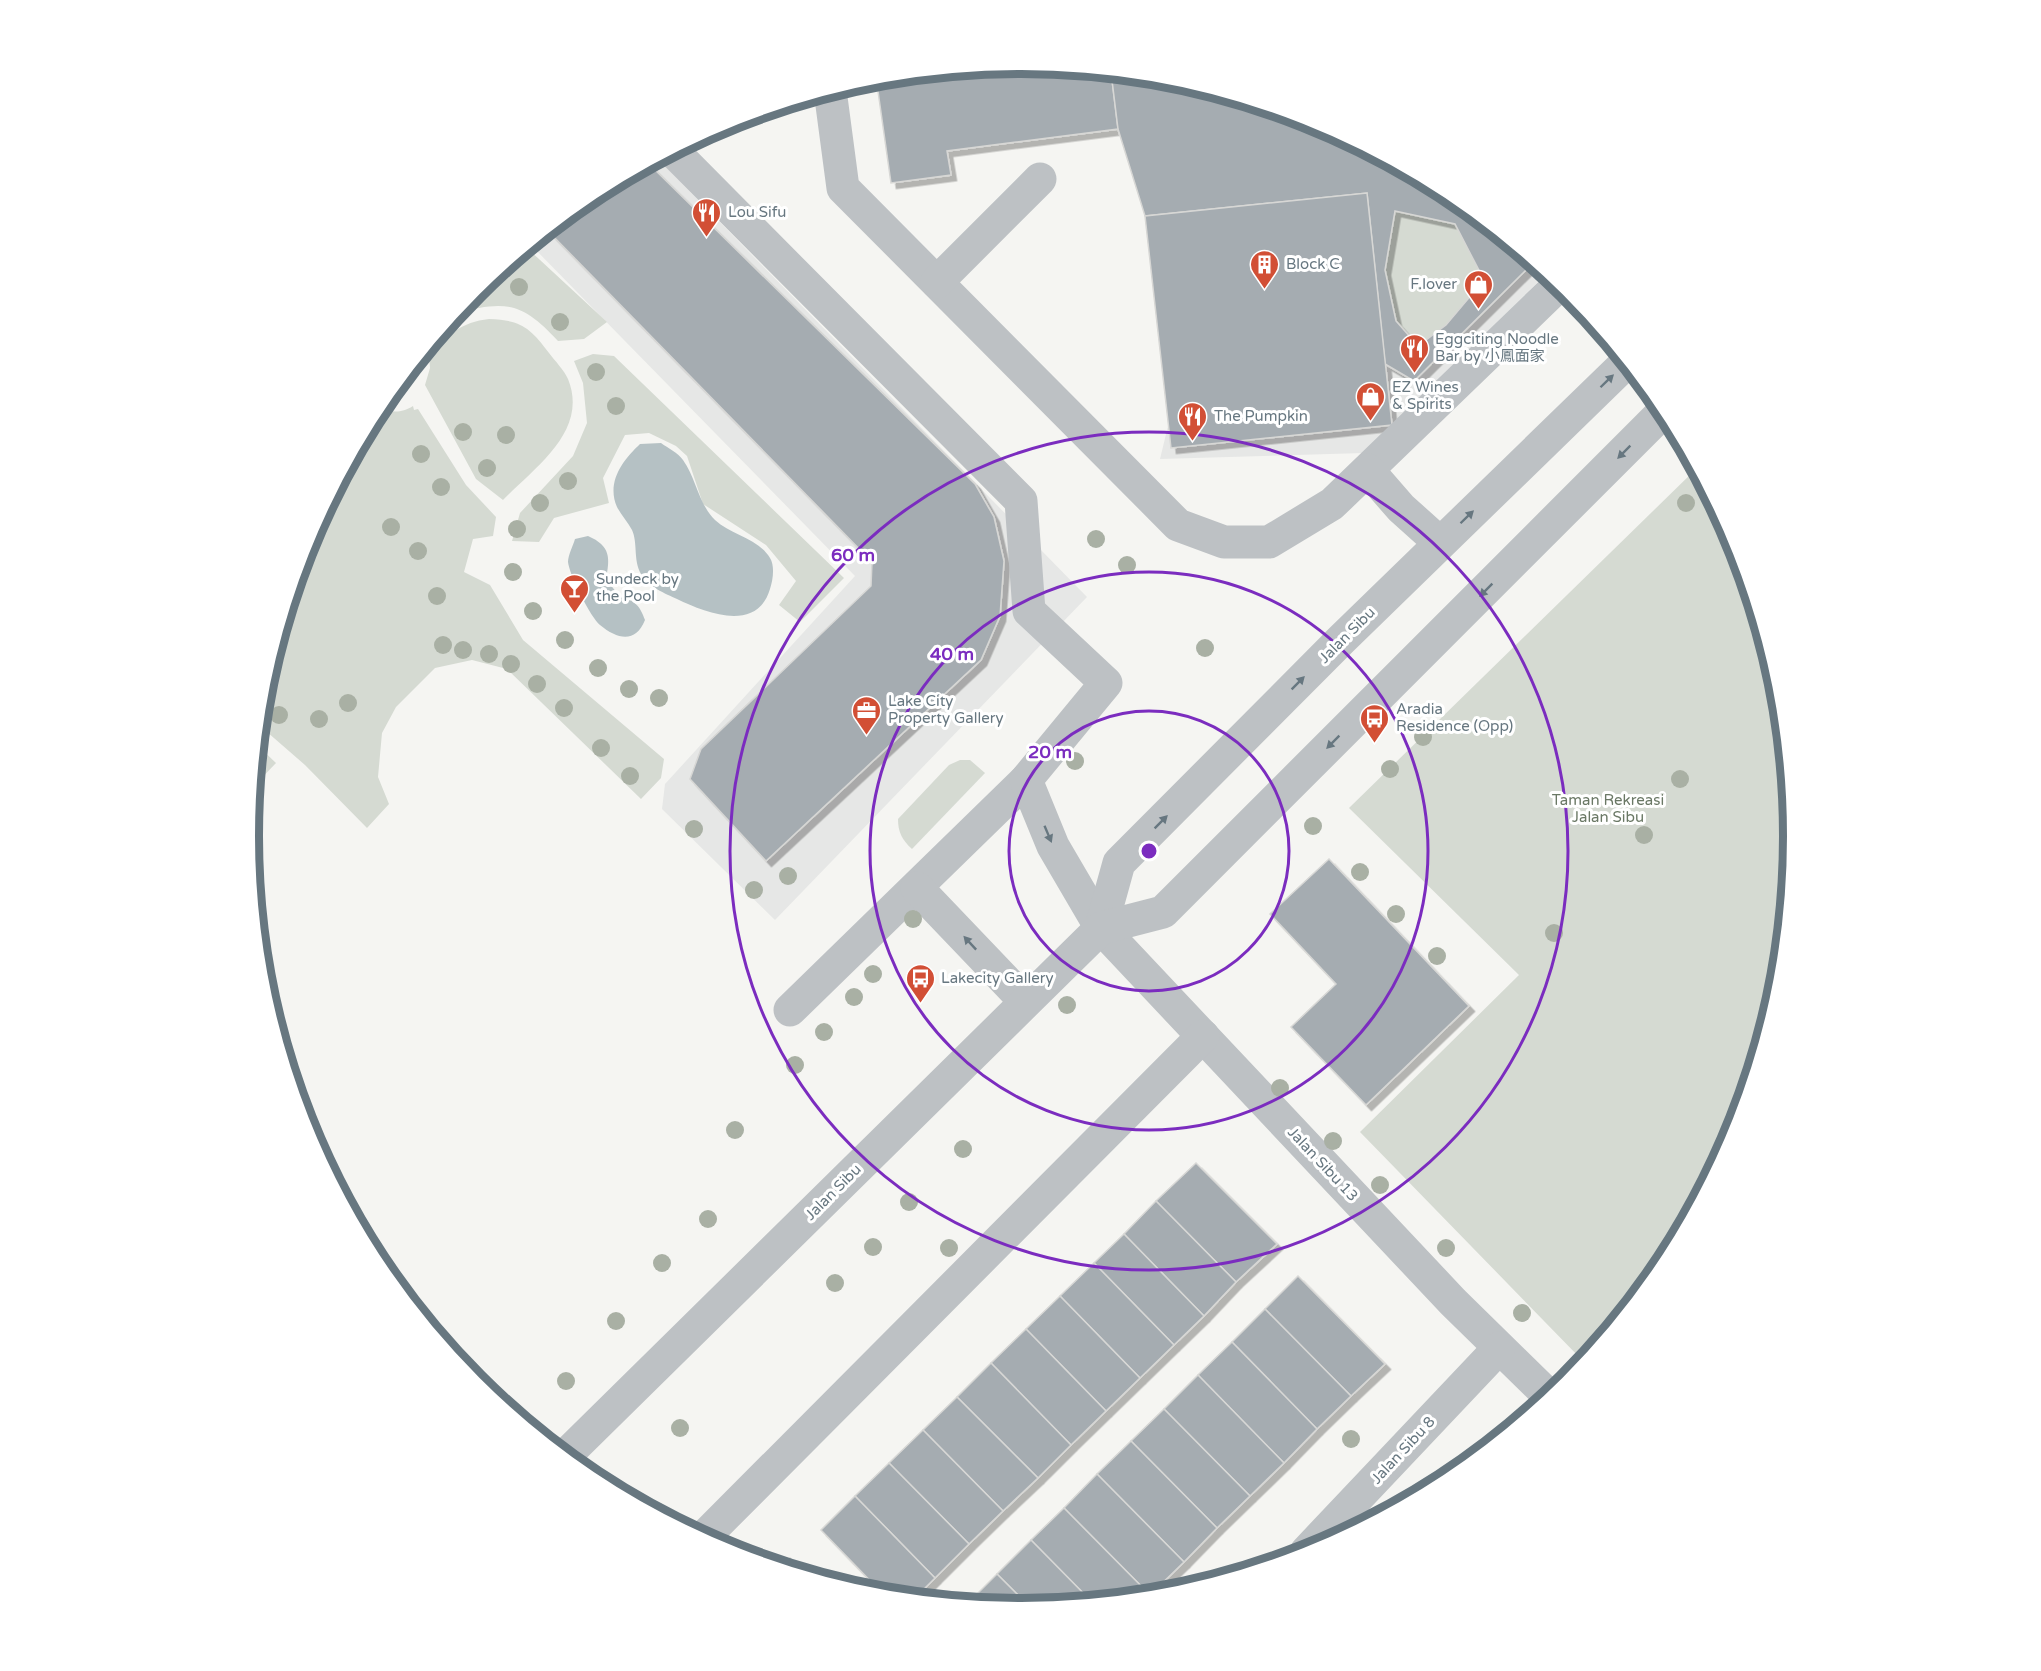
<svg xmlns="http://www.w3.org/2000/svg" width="2041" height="1671" font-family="'Varela Round','Noto Sans SC',sans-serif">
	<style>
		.built { fill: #e6e7e6 }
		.green { fill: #d5dad2 }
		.water { fill: #b5c1c4 }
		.building { fill: #a5acb1; stroke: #d7d7d5; stroke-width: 1.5; fill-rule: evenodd; filter: url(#shadow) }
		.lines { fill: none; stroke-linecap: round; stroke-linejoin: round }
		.minor { stroke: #bdc1c4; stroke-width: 33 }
		.tree { fill: #a9b0a4 }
		.oneway { fill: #677780 }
		.ring { fill: none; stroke: #7b2cbf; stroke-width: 3 }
		.labels { text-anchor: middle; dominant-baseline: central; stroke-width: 6; stroke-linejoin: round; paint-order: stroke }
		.poi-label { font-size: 15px; fill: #677780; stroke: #fff; text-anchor: start }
		.street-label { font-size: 15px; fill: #677780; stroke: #fff }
		.park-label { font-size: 15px; fill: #6a7865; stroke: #fff }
		.rim { fill: none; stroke: #677780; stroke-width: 8 }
		.centre { fill: #7b2cbf; stroke: #fff; stroke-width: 3 }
		.ring-label { font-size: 18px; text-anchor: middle; font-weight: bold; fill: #7b2cbf; stroke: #fff; stroke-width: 6; stroke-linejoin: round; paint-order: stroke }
	</style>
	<defs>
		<filter id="shadow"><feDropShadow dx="5.5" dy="5.5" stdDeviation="0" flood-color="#0004"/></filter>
	</defs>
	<rect width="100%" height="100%" fill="#f5f5f2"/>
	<g class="built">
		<polygon points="657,158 1087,597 775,920 662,809 665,784 855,576 530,244 592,193"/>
		<polygon points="1489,225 1547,273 1364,453 1160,459 1175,397"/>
	</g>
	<g class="green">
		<polygon points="1395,211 1455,224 1484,280 1446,325 1418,346 1396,321 1385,270"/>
		<path d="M526,247L607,322L584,339L558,341C521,301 506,301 455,313L475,289Z"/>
		<path d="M489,319C520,320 530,327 549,353C555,361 564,370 568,379C589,431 535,467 503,500L476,479L425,385L430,368L429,355C446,335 462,322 489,319Z"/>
		<polygon points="593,354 614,356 844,578 800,622 779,605 796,581 766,545 703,504 687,456 676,446 649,433 625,435 603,478 609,503 554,518 539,542 512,541 520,513 573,456 587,423 583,383 574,361"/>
		<path d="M413,406L414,410L418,409L466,485L496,517L493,536L473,539L464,572L490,585L523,640L664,759L661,778L641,799L507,669L472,660L435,668L396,707L382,733L378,777L389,804L367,828L305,765L259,725L263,684L307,540L378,408C392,412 400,414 413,406Z"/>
		<polygon points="1696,469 1734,540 1778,685 1793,836 1778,987 1734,1131 1663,1265 1583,1361 1360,1132 1519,975 1349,808"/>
		<polygon points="257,745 276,763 253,787"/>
		<path d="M960,760H970L985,773L912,849C902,840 898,832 898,819L949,765Z"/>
	</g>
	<g class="water">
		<path d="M661,443C668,448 678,453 683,460C696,478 698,503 715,520C731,535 758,538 770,558C775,566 773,580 770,589C757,633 706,613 677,599C666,594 647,586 641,574C633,560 638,543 632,530C628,522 621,515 617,507C606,482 623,460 640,444Z"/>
		<path d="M588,536C611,546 610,558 606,579L620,597C635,600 640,606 645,620C636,643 618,640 600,625C591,618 569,574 568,562C568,555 573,546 575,539Z"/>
	</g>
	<g class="building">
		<polygon points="1020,63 1111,72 1118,129 947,151 951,175 891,183 876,77"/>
		<path d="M1111,72L1172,78L1316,122L1450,193L1534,262L1414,381L1385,364L1367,193L1145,216L1118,129ZM1395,211L1455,224L1484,280L1446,325L1418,346L1396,321L1385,270Z"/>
		<polygon points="648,163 975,484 994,517 1004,561 1000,616 981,660 766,861 690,779 701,749 871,586 872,562 547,230 592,193"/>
		<polygon points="1367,193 1392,425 1171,448 1145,216"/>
		<polygon points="1329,859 1469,1006 1366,1105 1291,1027 1336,984 1270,914"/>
		<polygon points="1196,1163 1277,1244 1236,1282 1156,1201"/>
		<polygon points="1156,1201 1236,1282 1204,1316 1124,1234"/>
		<polygon points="1124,1234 1204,1316 1174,1345 1094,1263"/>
		<polygon points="1094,1263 1174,1345 1140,1378 1060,1296"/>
		<polygon points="1298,1276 1385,1364 1351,1396 1265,1309"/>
		<polygon points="1060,1296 1140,1378 1106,1411 1026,1329"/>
		<polygon points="1265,1309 1351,1396 1317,1429 1232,1342"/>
		<polygon points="1026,1329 1106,1411 1071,1445 991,1363"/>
		<polygon points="1232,1342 1317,1429 1284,1463 1198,1375"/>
		<polygon points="991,1363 1071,1445 1038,1478 957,1397"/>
		<polygon points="1198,1375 1284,1463 1250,1496 1164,1409"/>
		<polygon points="957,1397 1038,1478 1003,1511 923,1430"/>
		<polygon points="1164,1409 1250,1496 1217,1528 1131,1441"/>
		<polygon points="923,1430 1003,1511 969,1544 889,1463"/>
		<polygon points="1131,1441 1217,1528 1184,1562 1097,1474"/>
		<polygon points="889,1463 969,1544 935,1578 855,1496"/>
		<polygon points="1097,1474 1184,1562 1150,1595 1064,1508"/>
		<polygon points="855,1496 935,1578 915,1598 884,1595 821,1530"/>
		<polygon points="1064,1508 1150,1595 1091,1601 1031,1540"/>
		<polygon points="1031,1540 1091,1601 1030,1607 997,1574"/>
		<polygon points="790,1558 805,1574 781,1566"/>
		<polygon points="997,1574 1030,1607 968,1603"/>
	</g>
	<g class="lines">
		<g class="minor">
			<polyline points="830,90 843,188 1178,525 1224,542 1269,542 1332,504 1560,284"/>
			<polyline points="672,150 1021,501 1029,611 1106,683 1026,780 790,1010"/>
			<polyline points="937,282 1040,179"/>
			<polyline points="1368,470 1401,508 1440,543"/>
			<polyline points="1026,780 1053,846 1101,928 1453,1302 1549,1396"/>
			<polyline points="917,888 1025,1001"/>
			<polyline points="1101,928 1119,863 1341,640 1627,362"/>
			<polyline points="565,1456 1101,928 1163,912 1665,410"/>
			<polyline points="703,1538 1203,1036"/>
			<polyline points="1306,1552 1499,1348"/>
		</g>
	</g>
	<g class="tree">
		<circle cx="519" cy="287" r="9"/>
		<circle cx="560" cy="322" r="9"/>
		<circle cx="596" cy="372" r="9"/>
		<circle cx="616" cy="406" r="9"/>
		<circle cx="463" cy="432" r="9"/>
		<circle cx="506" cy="435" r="9"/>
		<circle cx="421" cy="454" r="9"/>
		<circle cx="487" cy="468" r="9"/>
		<circle cx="568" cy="481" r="9"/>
		<circle cx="441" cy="487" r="9"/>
		<circle cx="540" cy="503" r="9"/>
		<circle cx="1686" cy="503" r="9"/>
		<circle cx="391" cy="527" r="9"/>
		<circle cx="517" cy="529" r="9"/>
		<circle cx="1096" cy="539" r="9"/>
		<circle cx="418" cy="551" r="9"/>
		<circle cx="1127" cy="565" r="9"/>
		<circle cx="513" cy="572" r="9"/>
		<circle cx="437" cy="596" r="9"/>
		<circle cx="533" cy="611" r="9"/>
		<circle cx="565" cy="640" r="9"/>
		<circle cx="443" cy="645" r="9"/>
		<circle cx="1205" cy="648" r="9"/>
		<circle cx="463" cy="650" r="9"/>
		<circle cx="489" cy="654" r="9"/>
		<circle cx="511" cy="664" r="9"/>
		<circle cx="598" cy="668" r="9"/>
		<circle cx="537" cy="684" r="9"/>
		<circle cx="629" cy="689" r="9"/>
		<circle cx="659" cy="698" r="9"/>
		<circle cx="348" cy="703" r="9"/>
		<circle cx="564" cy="708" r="9"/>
		<circle cx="279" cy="715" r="9"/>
		<circle cx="319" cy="719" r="9"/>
		<circle cx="1423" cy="737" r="9"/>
		<circle cx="601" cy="748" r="9"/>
		<circle cx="1075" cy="761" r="9"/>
		<circle cx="1390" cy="769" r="9"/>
		<circle cx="630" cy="776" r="9"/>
		<circle cx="1680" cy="779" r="9"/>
		<circle cx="1313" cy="826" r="9"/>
		<circle cx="694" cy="829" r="9"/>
		<circle cx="1644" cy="835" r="9"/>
		<circle cx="1360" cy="872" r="9"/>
		<circle cx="788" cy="876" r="9"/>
		<circle cx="754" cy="890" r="9"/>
		<circle cx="1396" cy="914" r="9"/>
		<circle cx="913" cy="919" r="9"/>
		<circle cx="1554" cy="933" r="9"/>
		<circle cx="1437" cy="956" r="9"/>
		<circle cx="873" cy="974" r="9"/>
		<circle cx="854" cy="997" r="9"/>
		<circle cx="1067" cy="1005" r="9"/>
		<circle cx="824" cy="1032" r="9"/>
		<circle cx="795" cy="1065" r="9"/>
		<circle cx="1280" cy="1088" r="9"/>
		<circle cx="735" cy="1130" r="9"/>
		<circle cx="1333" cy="1141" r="9"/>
		<circle cx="963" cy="1149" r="9"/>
		<circle cx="1380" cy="1185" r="9"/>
		<circle cx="909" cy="1202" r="9"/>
		<circle cx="708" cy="1219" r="9"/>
		<circle cx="873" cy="1247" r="9"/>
		<circle cx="949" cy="1248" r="9"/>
		<circle cx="1446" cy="1248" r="9"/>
		<circle cx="662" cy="1263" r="9"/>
		<circle cx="835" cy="1283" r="9"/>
		<circle cx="1522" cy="1313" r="9"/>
		<circle cx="616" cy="1321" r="9"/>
		<circle cx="566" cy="1381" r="9"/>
		<circle cx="680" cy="1428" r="9"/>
		<circle cx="1351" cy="1439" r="9"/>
	</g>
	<defs><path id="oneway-solid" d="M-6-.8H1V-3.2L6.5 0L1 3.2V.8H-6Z" transform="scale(1.5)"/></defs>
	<g class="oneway">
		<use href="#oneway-solid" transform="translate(1607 381) rotate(-44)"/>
		<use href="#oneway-solid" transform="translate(1624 452) rotate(135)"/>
		<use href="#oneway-solid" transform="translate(1467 517) rotate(-44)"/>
		<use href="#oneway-solid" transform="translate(1486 590) rotate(135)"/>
		<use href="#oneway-solid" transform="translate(1298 683) rotate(-45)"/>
		<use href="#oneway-solid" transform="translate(1333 742) rotate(135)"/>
		<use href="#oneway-solid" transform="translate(1161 822) rotate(-45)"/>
		<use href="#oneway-solid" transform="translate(1048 834) rotate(67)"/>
		<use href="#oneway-solid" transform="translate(970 943) rotate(-133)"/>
	</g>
	<g class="ring">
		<circle cx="1149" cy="851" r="140"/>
		<circle cx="1149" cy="851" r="279"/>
		<circle cx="1149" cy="851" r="419"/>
	</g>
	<defs>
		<symbol id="restaurant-pin" viewBox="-11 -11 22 30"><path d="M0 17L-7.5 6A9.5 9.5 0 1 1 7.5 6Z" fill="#d24f35" stroke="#fff"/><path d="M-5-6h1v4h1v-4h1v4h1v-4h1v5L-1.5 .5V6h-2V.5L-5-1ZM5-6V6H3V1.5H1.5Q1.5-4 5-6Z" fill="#fff"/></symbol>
		<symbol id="building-pin" viewBox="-11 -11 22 30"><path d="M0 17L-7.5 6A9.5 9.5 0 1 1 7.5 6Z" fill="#d24f35" stroke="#fff"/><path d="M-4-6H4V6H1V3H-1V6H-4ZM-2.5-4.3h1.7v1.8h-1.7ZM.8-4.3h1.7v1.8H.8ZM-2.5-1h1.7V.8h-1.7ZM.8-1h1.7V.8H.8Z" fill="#fff"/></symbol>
		<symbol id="shop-pin" viewBox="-11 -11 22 30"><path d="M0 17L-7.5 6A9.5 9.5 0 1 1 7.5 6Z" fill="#d24f35" stroke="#fff"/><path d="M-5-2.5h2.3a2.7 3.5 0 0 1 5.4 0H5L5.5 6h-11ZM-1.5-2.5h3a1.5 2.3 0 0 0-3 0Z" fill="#fff"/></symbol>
		<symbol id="bar-pin" viewBox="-11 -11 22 30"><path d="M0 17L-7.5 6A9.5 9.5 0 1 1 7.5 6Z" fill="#d24f35" stroke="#fff"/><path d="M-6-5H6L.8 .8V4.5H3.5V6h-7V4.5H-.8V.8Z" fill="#fff"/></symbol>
		<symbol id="office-pin" viewBox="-11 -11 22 30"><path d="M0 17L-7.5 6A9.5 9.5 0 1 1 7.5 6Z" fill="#d24f35" stroke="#fff"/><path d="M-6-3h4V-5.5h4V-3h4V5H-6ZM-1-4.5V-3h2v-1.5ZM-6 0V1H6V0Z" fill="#fff"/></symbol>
		<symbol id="bus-pin" viewBox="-11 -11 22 30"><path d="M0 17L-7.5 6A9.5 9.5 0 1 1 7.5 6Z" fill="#d24f35" stroke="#fff"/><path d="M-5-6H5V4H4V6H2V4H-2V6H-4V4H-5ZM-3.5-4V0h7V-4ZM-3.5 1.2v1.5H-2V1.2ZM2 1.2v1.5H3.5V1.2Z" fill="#fff"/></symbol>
	</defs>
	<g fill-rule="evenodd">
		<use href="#restaurant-pin" x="690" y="196" width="33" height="45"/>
		<use href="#building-pin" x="1248" y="248" width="33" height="45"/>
		<use href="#shop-pin" x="1462" y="268" width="33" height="45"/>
		<use href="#restaurant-pin" x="1398" y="332" width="33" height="45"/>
		<use href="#shop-pin" x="1354" y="380" width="33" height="45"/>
		<use href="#restaurant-pin" x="1176" y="400" width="33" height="45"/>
		<use href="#bar-pin" x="558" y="572" width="33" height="45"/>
		<use href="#office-pin" x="850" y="694" width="33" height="45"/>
		<use href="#bus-pin" x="1358" y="702" width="33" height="45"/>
		<use href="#bus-pin" x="904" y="962" width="33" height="45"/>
	</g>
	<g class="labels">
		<g class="poi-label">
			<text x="728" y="212">Lou Sifu</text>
			<text x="1286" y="264">Block C</text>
			<text x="1457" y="284" text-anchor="end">F.lover</text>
			<text x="1435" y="339">Eggciting Noodle<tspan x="1435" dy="17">Bar by 小鳳面家</tspan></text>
			<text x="1392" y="387">EZ Wines<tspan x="1392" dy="17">&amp; Spirits</tspan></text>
			<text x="1214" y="416">The Pumpkin</text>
			<text x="596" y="579">Sundeck by<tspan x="596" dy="17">the Pool</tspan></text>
			<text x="888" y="701">Lake City<tspan x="888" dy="17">Property Gallery</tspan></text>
			<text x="1396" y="709">Aradia<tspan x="1396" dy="17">Residence (Opp)</tspan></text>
			<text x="941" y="978">Lakecity Gallery</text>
		</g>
		<g class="street-label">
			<text transform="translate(1347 635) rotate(-45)">Jalan Sibu</text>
			<text transform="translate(1323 1164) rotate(47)">Jalan Sibu 13</text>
			<text transform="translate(833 1192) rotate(-45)">Jalan Sibu</text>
			<text transform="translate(1403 1450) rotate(-47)">Jalan Sibu 8</text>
		</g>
		<g class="park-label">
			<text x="1608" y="800">Taman Rekreasi<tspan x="1608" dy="17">Jalan Sibu</tspan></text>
		</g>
	</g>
	<path d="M0 0H2041V1671H0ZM259 836a762 762 0 1 1 1524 0a762 762 0 1 1-1524 0Z" fill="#fff" fill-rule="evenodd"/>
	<path class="rim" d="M259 836a762 762 0 1 1 1524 0a762 762 0 1 1-1524 0Z"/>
	<circle cx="1149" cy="851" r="9" class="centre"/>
	<g class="ring-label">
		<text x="853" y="561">60 m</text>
		<text x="952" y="660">40 m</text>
		<text x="1050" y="758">20 m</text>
	</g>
</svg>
